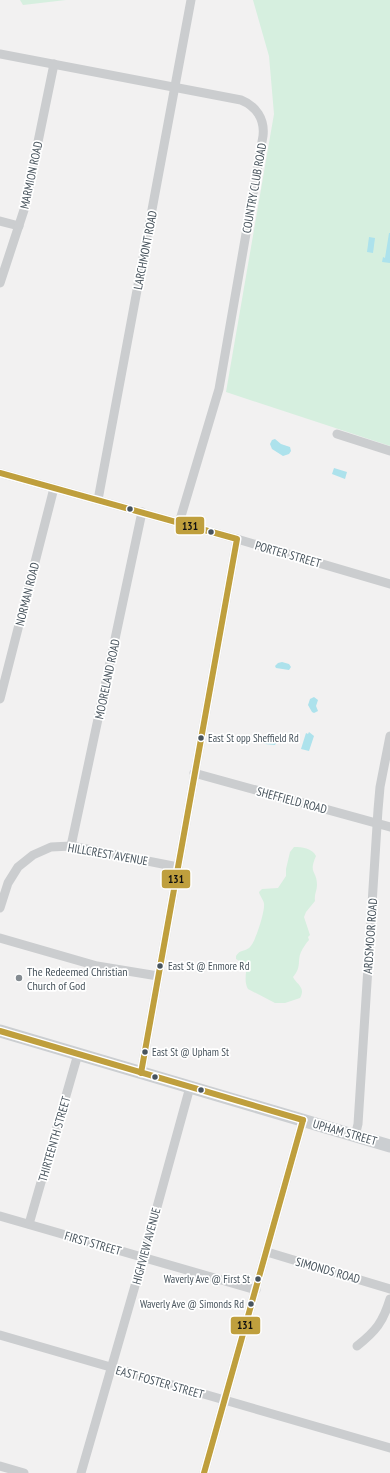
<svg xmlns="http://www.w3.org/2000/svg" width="390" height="1473" font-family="'PT Sans Narrow',sans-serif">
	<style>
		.green { fill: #d6efdf }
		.water { fill: #ade2ec }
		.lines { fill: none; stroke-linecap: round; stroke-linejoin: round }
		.street { stroke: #cbcdcf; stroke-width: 9 }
		.secondary { stroke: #cbced1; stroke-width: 13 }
		.bus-1-casing { stroke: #fff; stroke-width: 9 }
		.bus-1 { stroke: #bf9f3d; stroke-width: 6 }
		.bus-dot { fill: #48545d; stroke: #fff; stroke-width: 1.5 }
		.poi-dot { fill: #848b91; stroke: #fff; stroke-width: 1.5 }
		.labels { text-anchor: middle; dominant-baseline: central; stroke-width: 3.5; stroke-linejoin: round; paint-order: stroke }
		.bus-label { font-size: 11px; fill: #48545d; stroke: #fff; text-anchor: start }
		.street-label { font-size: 12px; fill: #48545d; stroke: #fff }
		.poi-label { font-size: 12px; fill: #48545d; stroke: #fff; text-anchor: start }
		.line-badge { stroke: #fff; stroke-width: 1.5 }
		.pale-badge-label { font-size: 11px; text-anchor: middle; font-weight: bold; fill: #111 }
	</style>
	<rect width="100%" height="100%" fill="#f2f1f1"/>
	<g class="green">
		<polygon points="20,0 66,0 23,5"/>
		<polygon points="253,0 390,0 390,446 226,392 274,114 269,56"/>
		<path d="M294,847C302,847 312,848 316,856C308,874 317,870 317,885C317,891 314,894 315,901L306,912L304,917L310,935L308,937L309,940C306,943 303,948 301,952C297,961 302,967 293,977C297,985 306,987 300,998L285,1003H275L248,989C244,982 246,973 247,966L236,959V956C241,949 243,952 249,948C255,944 264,914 264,906C265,901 260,897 259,892L262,889L278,888L286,876V869L290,852Z"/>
	</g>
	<g class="water">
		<polygon points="389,233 390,233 390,263 382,262 383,257 385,258"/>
		<polygon points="369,237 375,238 373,253 367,252"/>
		<polygon points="275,439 281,444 290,447 291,451 289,454 283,456 272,449 270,444 272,440"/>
		<polygon points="334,468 347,472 345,479 332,474"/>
		<polygon points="282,662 289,664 291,667 289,670 276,668 275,666 278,663"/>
		<polygon points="314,697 318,700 316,706 318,711 314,713 312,712 308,705 310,699"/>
		<polygon points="309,732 314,736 309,751 301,749 306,733 308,734"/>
		<polygon points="270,735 277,741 275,745 265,744 263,742 264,739"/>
	</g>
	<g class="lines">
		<g class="street">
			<path d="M0,54L241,100C256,106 265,119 263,136L219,389L179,523"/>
			<polyline points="0,221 19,226"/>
			<polyline points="0,283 24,210 54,64"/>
			<polyline points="337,434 390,451"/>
			<polyline points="0,473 237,539 390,584"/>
			<polyline points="98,500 191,0"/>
			<polyline points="0,699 54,488"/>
			<polyline points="194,773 390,827"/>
			<polyline points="71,846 142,512"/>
			<polyline points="0,908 8,883 18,867 33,855 51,847 71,846 178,867"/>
			<polyline points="0,938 97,966 158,976"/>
			<polyline points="141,1073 237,539"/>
			<polyline points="355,1136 358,1124 378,810 380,787 390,736"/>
			<polyline points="0,1216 256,1290"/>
			<polyline points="29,1224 78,1054"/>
			<polyline points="267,1252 390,1289"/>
			<polyline points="0,1335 390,1448"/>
			<path d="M357,1346C376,1331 383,1322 390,1299"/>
			<polyline points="0,1466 24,1473"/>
			<polyline points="81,1473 143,1258 190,1087"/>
			<polyline points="204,1473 303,1120"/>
		</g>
		<polyline class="secondary" points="0,1031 390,1146"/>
		<defs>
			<g id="bus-1">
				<polyline points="0,473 237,539 141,1073"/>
				<polyline points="0,1031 303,1120"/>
				<polyline points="204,1473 303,1120"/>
			</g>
		</defs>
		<use href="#bus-1" class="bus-1-casing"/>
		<use href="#bus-1" class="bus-1"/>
	</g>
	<g class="bus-dot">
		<circle cx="130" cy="509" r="3.5"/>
		<circle cx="211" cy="532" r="3.5"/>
		<circle cx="201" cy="738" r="3.5"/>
		<circle cx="160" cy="966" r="3.5"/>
		<circle cx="145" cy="1052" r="3.5"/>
		<circle cx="155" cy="1077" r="3.5"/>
		<circle cx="201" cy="1090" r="3.5"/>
		<circle cx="258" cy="1279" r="3.5"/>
		<circle cx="251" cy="1304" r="3.5"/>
	</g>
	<circle class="poi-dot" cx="19" cy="978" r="4"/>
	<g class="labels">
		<g class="bus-label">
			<text x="208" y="738">East St opp Sheffield Rd</text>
			<text x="168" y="966">East St @ Enmore Rd</text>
			<text x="152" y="1052">East St @ Upham St</text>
			<text x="250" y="1279" text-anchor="end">Waverly Ave @ First St</text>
			<text x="244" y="1304" text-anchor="end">Waverly Ave @ Simonds Rd</text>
		</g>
		<g class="street-label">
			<text transform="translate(31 175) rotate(-78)">MARMION ROAD</text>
			<text transform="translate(254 188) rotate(-80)">COUNTRY CLUB ROAD</text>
			<text transform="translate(145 250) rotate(-79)">LARCHMONT ROAD</text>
			<text transform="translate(288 554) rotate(16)">PORTER STREET</text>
			<text transform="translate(27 594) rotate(-76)">NORMAN ROAD</text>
			<text transform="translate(107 679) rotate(-78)">MOORELAND ROAD</text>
			<text transform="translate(292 800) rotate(15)">SHEFFIELD ROAD</text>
			<text transform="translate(108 854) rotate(10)">HILLCREST AVENUE</text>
			<text transform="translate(370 936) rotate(-86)">ARDSMOOR ROAD</text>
			<text transform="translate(345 1132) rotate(16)">UPHAM STREET</text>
			<text transform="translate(54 1139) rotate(-74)">THIRTEENTH STREET</text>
			<text transform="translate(93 1243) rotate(16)">FIRST STREET</text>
			<text transform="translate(146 1246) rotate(-75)">HIGHVIEW AVENUE</text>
			<text transform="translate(328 1270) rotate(16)">SIMONDS ROAD</text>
			<text transform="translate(160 1382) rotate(16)">EAST FOSTER STREET</text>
		</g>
		<g class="poi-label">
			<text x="27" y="971">The Redeemed Christian<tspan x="27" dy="14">Church of God</tspan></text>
		</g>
	</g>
	<g class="line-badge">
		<rect x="175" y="516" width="30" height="19" rx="4" fill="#bf9f3d"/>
		<rect x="161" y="869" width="30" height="20" rx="4" fill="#bf9f3d"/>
		<rect x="230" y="1316" width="31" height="19" rx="4" fill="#bf9f3d"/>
	</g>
	<g class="pale-badge-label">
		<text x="190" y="530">131</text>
		<text x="176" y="883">131</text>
		<text x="245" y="1329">131</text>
	</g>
</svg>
